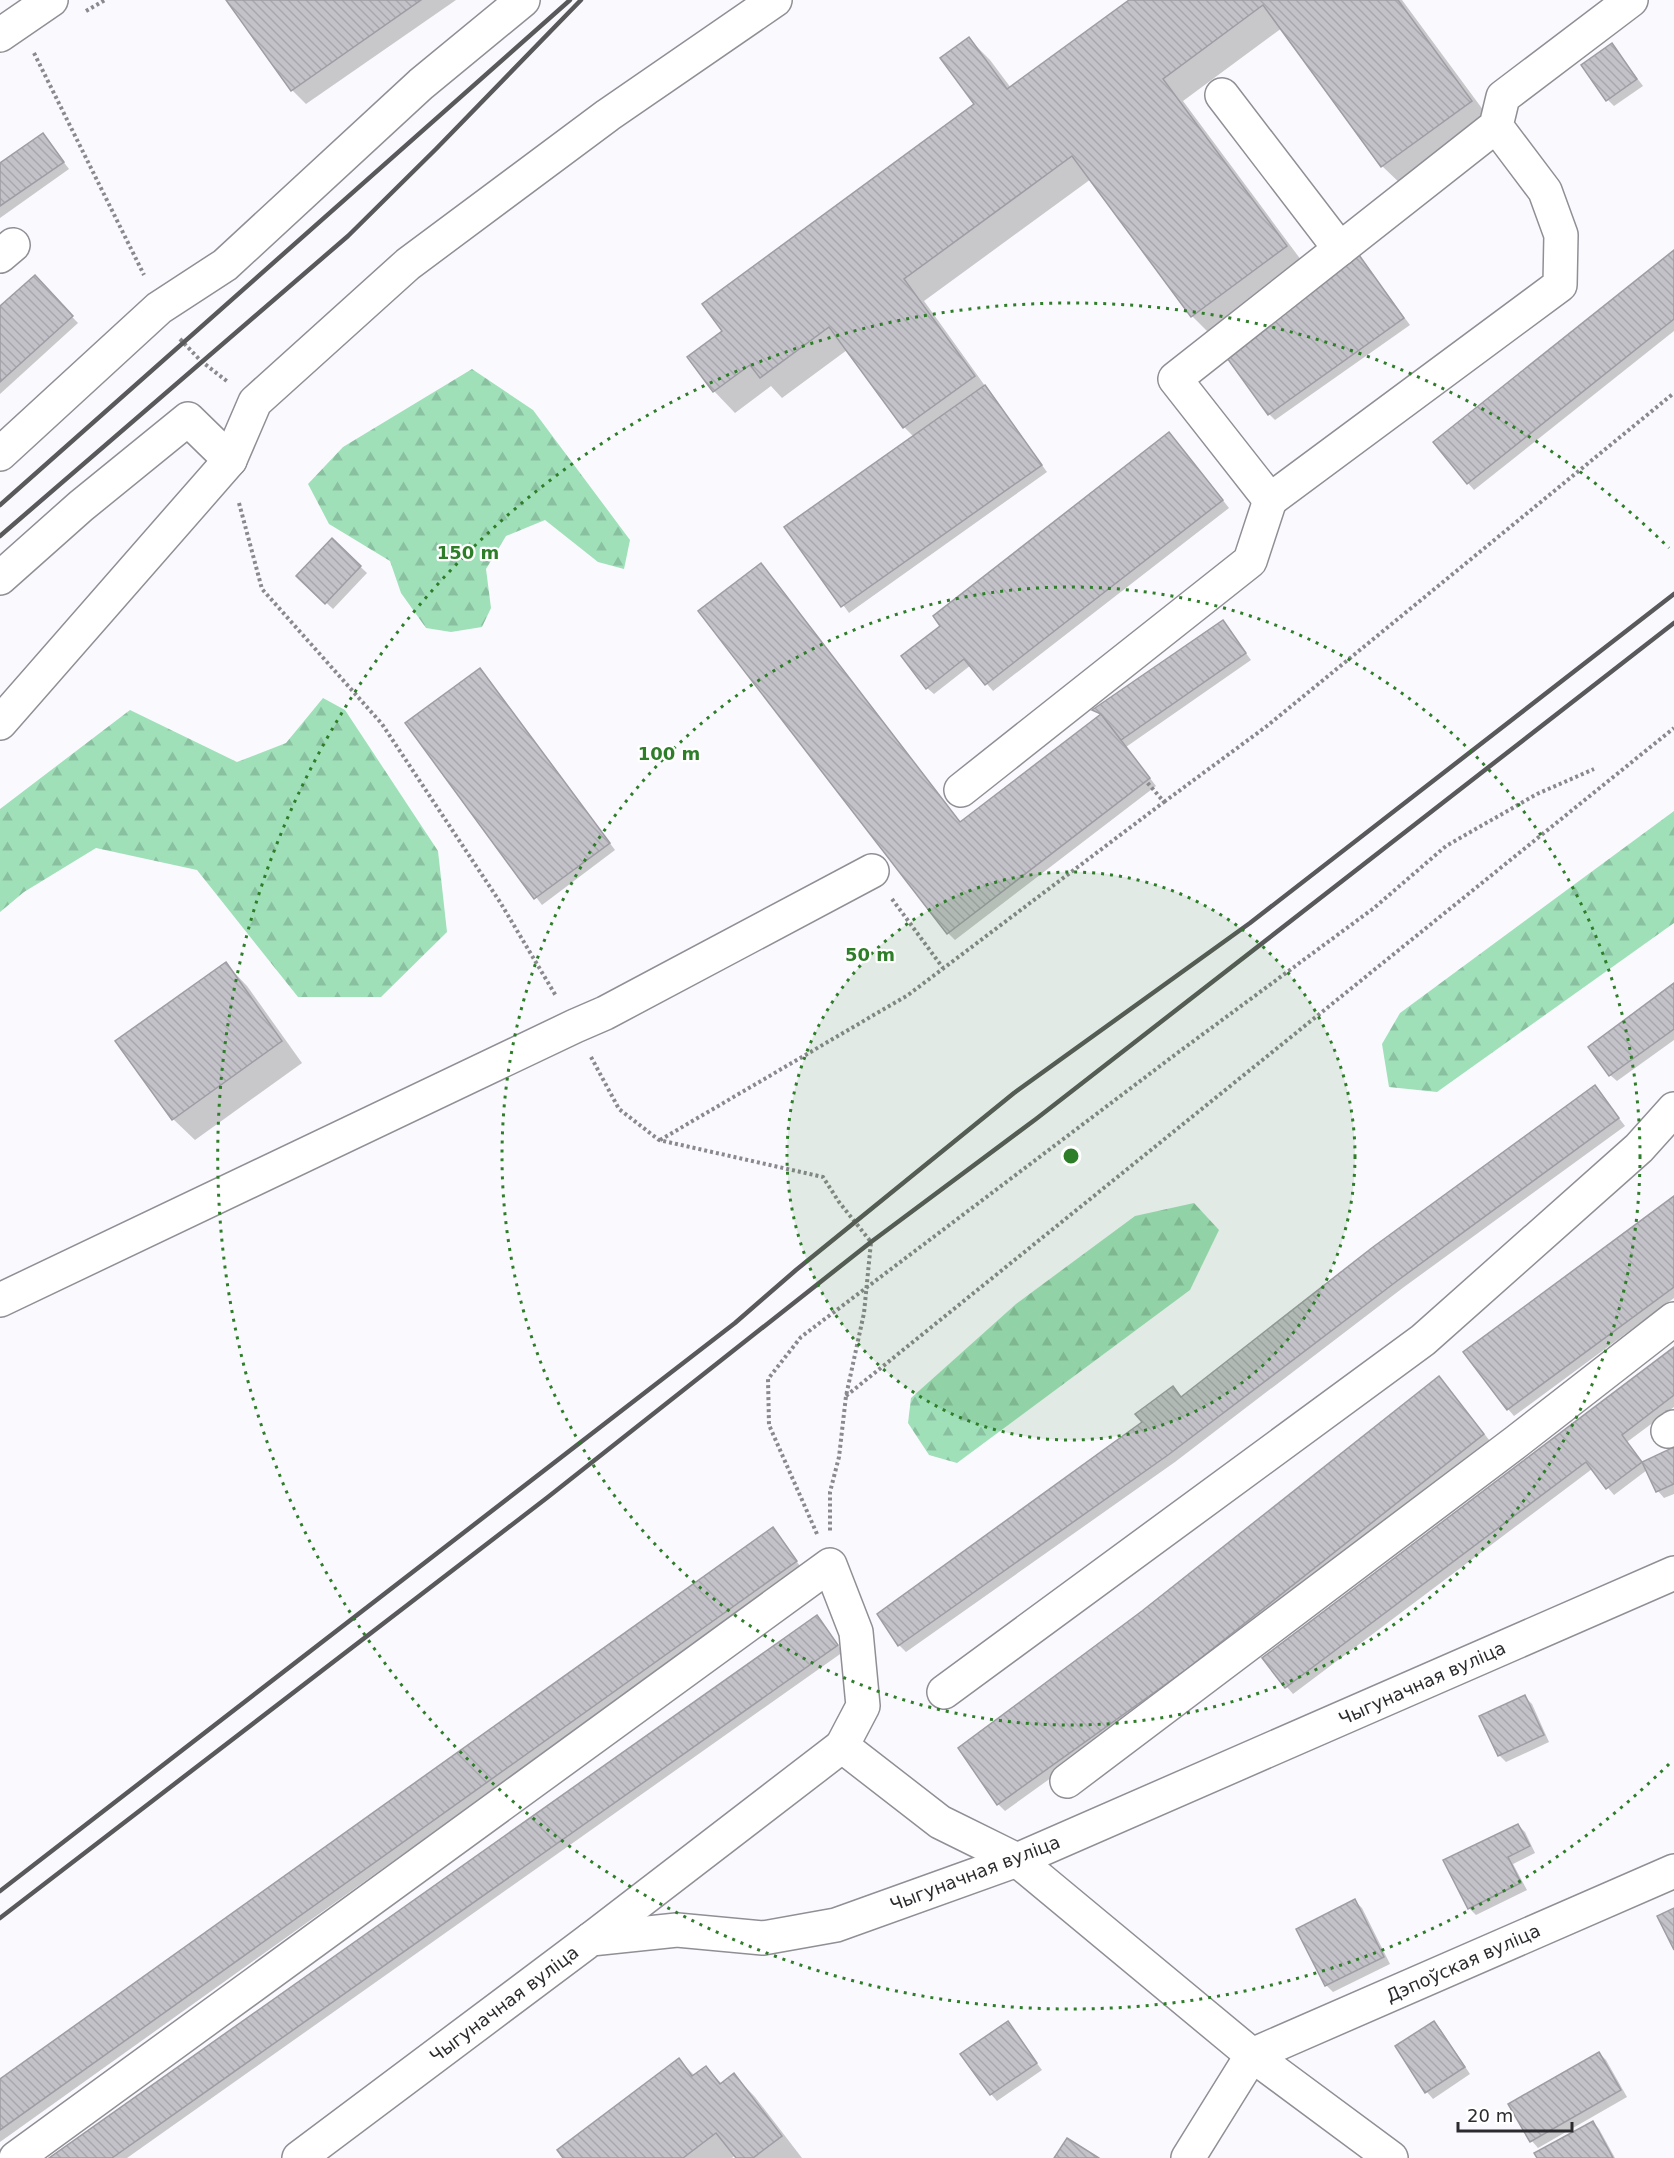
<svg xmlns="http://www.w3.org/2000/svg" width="1674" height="2158" font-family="'DejaVu Sans',sans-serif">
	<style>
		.forest { fill: url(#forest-firs) }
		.shadow { fill: #0003 }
		.building { fill: url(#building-back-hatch); stroke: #9e9da3; stroke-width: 1.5 }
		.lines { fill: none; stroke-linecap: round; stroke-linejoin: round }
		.minor-casing { stroke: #908f96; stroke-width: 36 }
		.major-casing { stroke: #908f96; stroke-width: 36 }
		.path { stroke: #8a898d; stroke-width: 4; stroke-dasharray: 3 3; stroke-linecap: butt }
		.minor { stroke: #fff; stroke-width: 33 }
		.major { stroke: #fff; stroke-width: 33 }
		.rail { stroke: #59585b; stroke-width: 4.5 }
		.ring { fill: none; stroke: #2e7d28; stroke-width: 3; stroke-dasharray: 3 6 }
		.labels { text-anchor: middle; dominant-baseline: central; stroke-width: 4.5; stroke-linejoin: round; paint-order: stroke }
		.street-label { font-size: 18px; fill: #2c2b2e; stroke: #fff }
		.centre { fill: #2e7d28; stroke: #fff; stroke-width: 3 }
		.ring-label { font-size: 18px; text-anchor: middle; font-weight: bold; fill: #2e7d28; stroke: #fff; stroke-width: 4.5; stroke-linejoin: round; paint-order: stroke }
	</style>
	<defs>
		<pattern id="forest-firs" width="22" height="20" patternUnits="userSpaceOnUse" patternTransform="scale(1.5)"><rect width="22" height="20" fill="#9fe0b9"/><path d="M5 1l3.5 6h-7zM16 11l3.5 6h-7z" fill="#89c09f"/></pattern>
		<pattern id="building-back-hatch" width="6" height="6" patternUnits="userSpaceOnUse" patternTransform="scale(1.5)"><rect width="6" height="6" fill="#c3c2c9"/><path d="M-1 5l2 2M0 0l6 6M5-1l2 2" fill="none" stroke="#a8a7ad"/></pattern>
	</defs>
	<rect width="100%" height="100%" fill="#fafafe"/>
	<g class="forest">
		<polygon points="472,369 533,410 630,540 624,569 598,562 545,520 506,536 486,569 491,608 482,627 451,632 426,628 401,593 390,561 329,524 308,484 343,447"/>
		<polygon points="323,698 345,710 438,851 447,932 381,997 298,997 197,870 96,848 24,892 0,912 0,809 130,710 237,762 286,743"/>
		<polygon points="1674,811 1674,923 1437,1092 1389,1087 1382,1044 1400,1013"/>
		<polygon points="1194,1203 1219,1230 1190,1290 957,1463 929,1455 908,1423 911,1398 1016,1304 1135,1216"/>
	</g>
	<g class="shadow">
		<polygon points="228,0 456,0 306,104 292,90"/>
		<polygon points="1131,0 1402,0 1492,122 1404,187 1382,166 1282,28 1183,101 1307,268 1213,337 1192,316 1091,179 924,301 1047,472 849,613 786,527 914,437 904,427 847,350 782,398 771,386 735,413 714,391 689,358 725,331 976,105 969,39 990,60 1011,88"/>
		<polygon points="1612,45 1643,86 1614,106 1608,100"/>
		<polygon points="43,135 69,169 0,218 0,165"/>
		<polygon points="1674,252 1674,331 1474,490 1468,483"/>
		<polygon points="1359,256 1410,325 1275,420 1269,414"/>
		<polygon points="41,284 78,323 0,394 0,308"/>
		<polygon points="1176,441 1229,508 993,691 971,665 934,694 927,688"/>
		<polygon points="332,540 367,573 333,609 298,576"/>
		<polygon points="761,565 961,823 1101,716 1095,710 1223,622 1251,660 1126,747 1156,786 955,940 948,933"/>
		<polygon points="486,677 615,850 542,905 407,724"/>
		<polygon points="226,964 247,986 302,1063 195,1140 173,1119"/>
		<polygon points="1674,984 1674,1040 1617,1081 1610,1075"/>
		<polygon points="1595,1087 1625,1126 1404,1287 1175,1462 906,1652 899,1645 879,1615 1145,1422 1173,1388 1182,1398"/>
		<polygon points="1674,1198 1674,1298 1514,1416 1508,1409"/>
		<polygon points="1674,1349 1674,1407 1627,1442 1643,1463 1674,1449 1674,1494 1664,1498 1658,1491 1647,1470 1614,1495 1592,1469 1293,1694 1287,1687 1264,1658"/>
		<polygon points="1445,1385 1490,1441 1194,1675 1005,1811 998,1804 960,1748"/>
		<polygon points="779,1536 802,1569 0,2142 0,2081"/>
		<polygon points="823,1624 843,1652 127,2158 52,2158"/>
		<polygon points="1525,1697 1532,1704 1549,1742 1506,1762 1499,1755"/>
		<polygon points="1518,1825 1525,1832 1535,1853 1513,1864 1527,1890 1476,1915 1469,1908"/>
		<polygon points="1355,1901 1362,1908 1390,1964 1333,1992 1326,1985"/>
		<polygon points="1007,2023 1042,2070 997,2101 991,2094"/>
		<polygon points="1434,2023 1441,2030 1470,2074 1433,2099 1427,2092"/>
		<polygon points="1599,2053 1606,2060 1627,2097 1538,2148 1532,2141"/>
		<polygon points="679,2060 695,2076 706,2068 722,2084 734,2075 755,2097 802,2158 738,2158 735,2155 732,2158 565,2158"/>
		<polygon points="1593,2122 1599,2129 1615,2158 1539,2158"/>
	</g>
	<g class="building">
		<polygon points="226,0 421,0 291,91"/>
		<polygon points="1129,0 1398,0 1472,101 1381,167 1263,5 1163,79 1287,246 1191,317 1072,156 904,279 975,376 903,428 829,327 760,378 750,365 713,392 687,357 722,331 702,304 974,104 940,58 969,37 1007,89"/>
		<polygon points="1612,43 1637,79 1606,101 1581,65"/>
		<polygon points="43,133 64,162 0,206 0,163"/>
		<polygon points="1674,250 1674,319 1467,484 1433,442"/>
		<polygon points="1359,255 1404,318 1268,415 1222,351"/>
		<polygon points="35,275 73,316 0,382 0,306"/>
		<polygon points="985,385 1042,465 841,607 784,527"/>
		<polygon points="1169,432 1223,500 985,685 964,659 926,689 901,656 940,626 933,616"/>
		<polygon points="332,538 361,566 325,604 296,576"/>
		<polygon points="761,563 960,822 1101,714 1150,778 947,934 698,611"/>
		<polygon points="1223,620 1246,653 1121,740 1101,714 1092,710"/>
		<polygon points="480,668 610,843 534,899 405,723"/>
		<polygon points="226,962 282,1041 172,1120 115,1041"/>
		<polygon points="1674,983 1674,1029 1609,1076 1588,1047"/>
		<polygon points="1595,1085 1619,1118 1397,1281 1168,1455 898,1646 877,1614 1142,1422 1135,1414 1173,1386 1181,1397 1373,1247"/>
		<polygon points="1674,1196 1674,1287 1507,1410 1463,1352"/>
		<polygon points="1674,1347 1674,1395 1622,1435 1642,1462 1606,1489 1586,1462 1285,1688 1262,1658"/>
		<polygon points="1439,1376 1484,1434 1187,1669 997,1805 958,1748 1142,1611"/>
		<polygon points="1674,1447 1674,1484 1656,1492 1642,1462"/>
		<polygon points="773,1527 797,1561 0,2130 0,2079"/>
		<polygon points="817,1615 838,1645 112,2158 49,2158"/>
		<polygon points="1525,1695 1544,1735 1498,1756 1479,1716"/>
		<polygon points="1518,1824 1530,1846 1508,1857 1521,1883 1468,1909 1443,1860"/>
		<polygon points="1355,1899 1384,1957 1325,1986 1296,1929"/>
		<polygon points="1674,1908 1674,1950 1657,1916"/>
		<polygon points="1008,2021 1037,2063 990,2095 960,2054"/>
		<polygon points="1434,2021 1465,2067 1425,2093 1395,2046"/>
		<polygon points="1599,2052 1621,2090 1530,2142 1508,2104"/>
		<polygon points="679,2058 692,2076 706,2066 720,2084 734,2073 782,2136 753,2158 736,2158 716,2133 683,2158 563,2158 557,2150"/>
		<polygon points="1593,2121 1613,2158 1537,2158 1534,2153"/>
		<polygon points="1067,2138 1099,2158 1054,2158"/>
	</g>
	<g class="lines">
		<defs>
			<g id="minor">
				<polyline points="1222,95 1340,249"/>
				<polyline points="1496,126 1545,191 1561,235 1560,285 1270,500 1175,379 1496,126 1503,97 1631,0"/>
				<polyline points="0,256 13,245"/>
				<polyline points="0,454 159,308 225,265 421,84 523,0"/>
				<polyline points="0,578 81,506 188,419 230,460"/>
				<polyline points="0,723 230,460 255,402 408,264 608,115 775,0"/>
				<polyline points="961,790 1250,561 1270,500"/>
				<polyline points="0,1300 575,1026 605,1013 872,871"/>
				<polyline points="1668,1431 1674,1427"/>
				<polyline points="944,1692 1423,1340 1639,1148 1674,1109"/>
				<polyline points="1067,1781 1516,1442 1674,1319"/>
				<polyline points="591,1939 842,1746"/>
				<polyline points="16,2158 830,1565 856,1632 863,1706 842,1746 940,1822 1017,1860 1252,2055 1391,2158"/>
				<polyline points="299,2158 591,1939 677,1930 763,1938 836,1925 1017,1860 1674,1573"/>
				<polyline points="1188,2158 1252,2055 1674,1871"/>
			</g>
			<polyline id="major" points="0,35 51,0"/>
		</defs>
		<use href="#minor" class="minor-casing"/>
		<use href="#major" class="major-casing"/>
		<g class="path">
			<polyline points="86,11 105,0"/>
			<polyline points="34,53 144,275"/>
			<polyline points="180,339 201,361 228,382"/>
			<polyline points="239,503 262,589 382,724 500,902 556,996"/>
			<polyline points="1164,802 1267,726 1674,393"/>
			<polyline points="892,899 943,968"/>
			<polyline points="591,1057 619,1109 659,1140 823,1177 839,1202 871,1242 864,1313 846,1396 839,1457 830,1492 830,1531"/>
			<polyline points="660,1140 908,995 1164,802 1146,781"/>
			<polyline points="846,1396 1674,728"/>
			<polyline points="817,1534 769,1425 768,1379 801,1337 1176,1054 1374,908 1446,846 1537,794 1594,769"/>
		</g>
		<use href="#minor" class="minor"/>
		<use href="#major" class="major"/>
		<g class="rail">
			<polyline points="0,505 570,0"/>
			<polyline points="0,536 348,236 436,149 581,0"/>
			<polyline points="0,1891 735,1323 796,1270 1014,1093 1250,923 1674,594"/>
			<polyline points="0,1918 548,1497 871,1242 1036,1119 1674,623"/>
		</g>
	</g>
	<circle cx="1071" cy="1156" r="284" fill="#2e7d28" fill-opacity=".12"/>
	<g class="ring">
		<circle cx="1071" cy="1156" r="284"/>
		<circle cx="1071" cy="1156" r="569"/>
		<path d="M1669 1764A853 853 0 1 1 1669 548"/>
	</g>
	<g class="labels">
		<g class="street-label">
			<text transform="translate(1422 1683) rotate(-24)">Чыгуначная вуліца</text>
			<text transform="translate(975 1873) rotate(-21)">Чыгуначная вуліца</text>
			<text transform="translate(1463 1963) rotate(-24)">Дэпоўская вуліца</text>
			<text transform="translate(504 2004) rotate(-37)">Чыгуначная вуліца</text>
		</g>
	</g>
	<circle cx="1071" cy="1156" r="9" class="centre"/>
	<g class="ring-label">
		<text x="468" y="559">150 m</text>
		<text x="669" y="760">100 m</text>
		<text x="870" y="961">50 m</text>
	</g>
	<path d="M1458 2122v9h114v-9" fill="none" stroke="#2c2b2e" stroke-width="3"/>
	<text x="1467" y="2122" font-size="18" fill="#2c2b2e" stroke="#ffffff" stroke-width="4.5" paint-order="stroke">20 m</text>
</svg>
